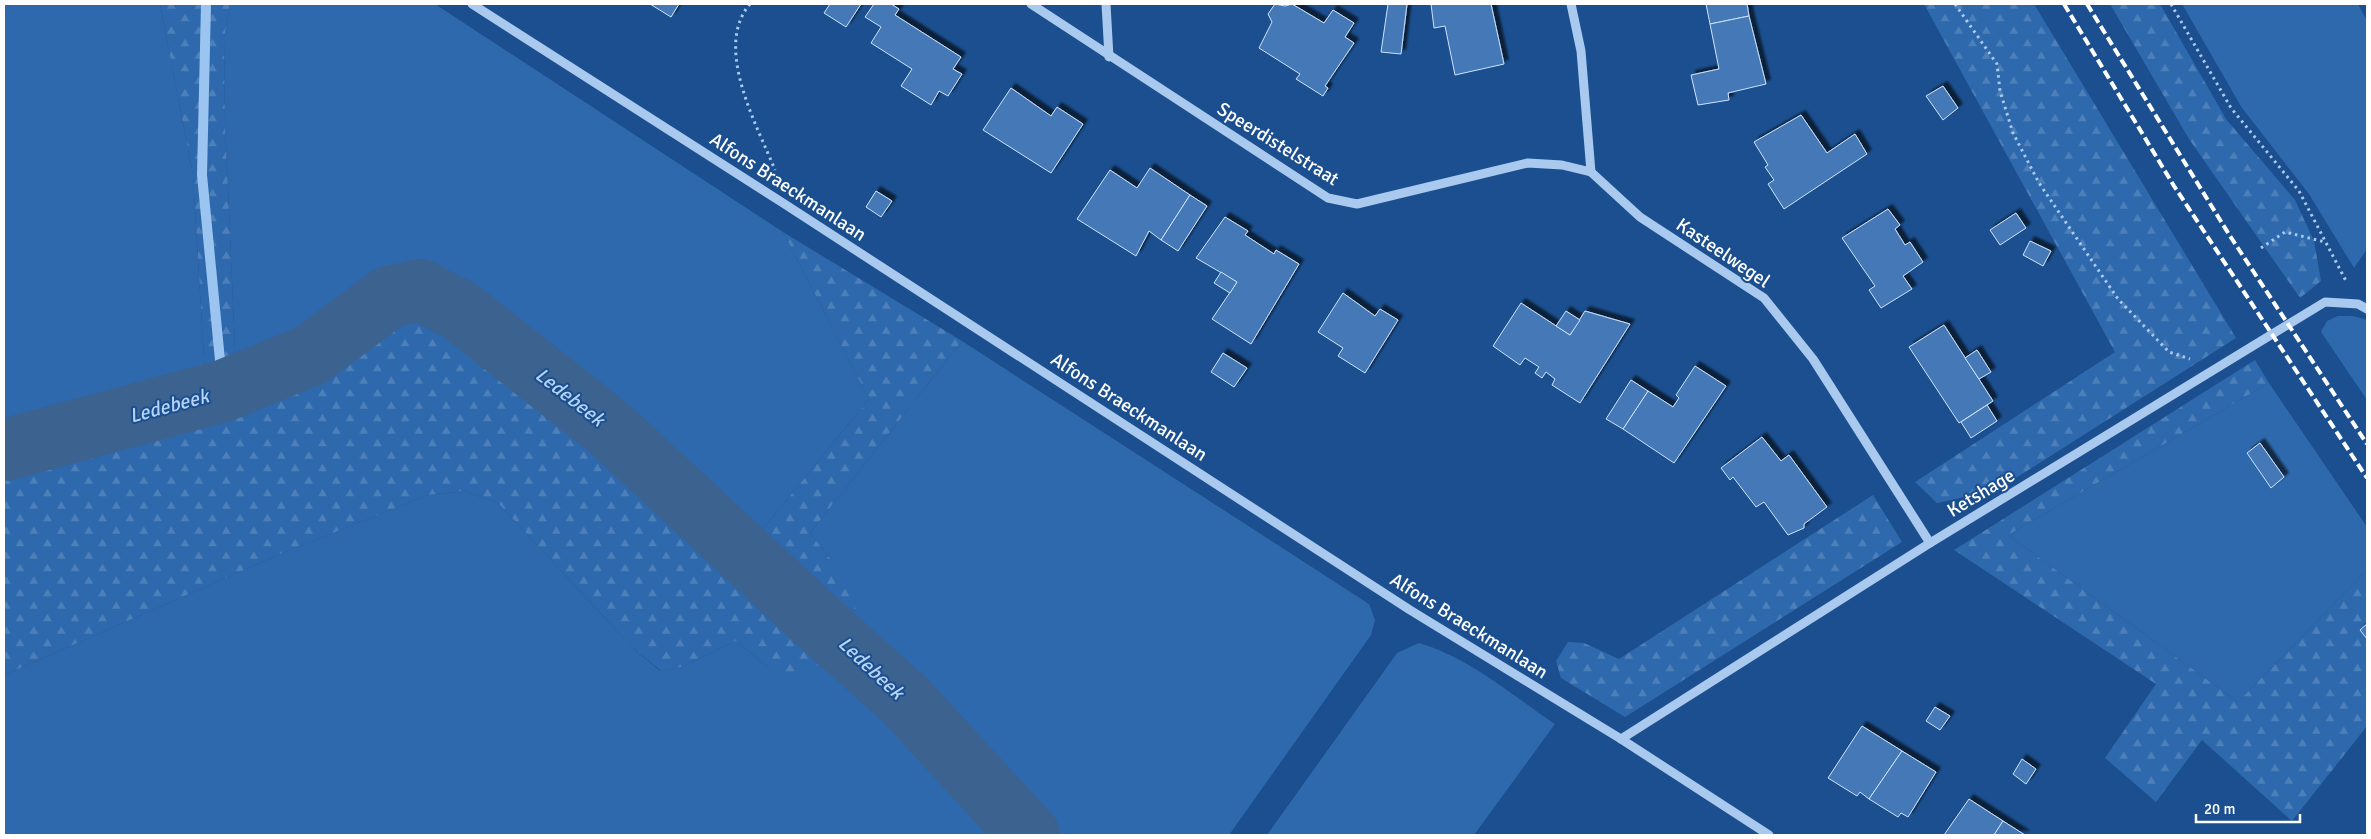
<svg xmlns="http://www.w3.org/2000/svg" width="2371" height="839" font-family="Signika,sans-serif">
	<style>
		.green { fill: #2e69ad }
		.forest { fill: url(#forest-firs) }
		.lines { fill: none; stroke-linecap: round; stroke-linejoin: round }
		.stream { stroke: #9cc4f0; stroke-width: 10 }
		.river { stroke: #3c6290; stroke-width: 62 }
		.building { fill: #4478b7; stroke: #cfe3fa; filter: url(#shadow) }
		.path { stroke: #a9c9ee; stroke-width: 3; stroke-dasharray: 2.5 4; stroke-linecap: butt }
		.minor { stroke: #a9c9ee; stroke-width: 9 }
		.rail { stroke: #fff; stroke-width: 4; stroke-dasharray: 9 4; stroke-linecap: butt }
		.labels { text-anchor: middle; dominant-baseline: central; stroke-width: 4; stroke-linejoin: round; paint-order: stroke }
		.street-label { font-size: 19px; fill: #fff; stroke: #1b4f8f }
		.water-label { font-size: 20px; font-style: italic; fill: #b5d3f5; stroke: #1b4f8f }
	</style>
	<defs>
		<pattern id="forest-firs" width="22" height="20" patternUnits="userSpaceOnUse" patternTransform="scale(1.25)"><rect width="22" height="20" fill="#2e69ad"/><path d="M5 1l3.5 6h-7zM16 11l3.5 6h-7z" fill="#4d80b9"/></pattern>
		<filter id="shadow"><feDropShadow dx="4.5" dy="-4.5" stdDeviation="1" flood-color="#0009"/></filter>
	</defs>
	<rect width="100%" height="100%" fill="#1b4f8f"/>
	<g class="green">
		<polygon points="4,4 160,4 193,175 205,376 4,436"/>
		<polygon points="230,4 435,4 783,232 869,399 759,534 688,478 569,375 464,298 383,285 346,307 306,340 236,372 225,122 224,38"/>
		<polygon points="2182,4 2358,4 2367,21 2367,249 2354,268 2309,194 2242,108"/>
		<polygon points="2338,316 2353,316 2367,320 2367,400 2321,332 2327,321"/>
		<polygon points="962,341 1369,604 1375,620 1371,635 1229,835 4,835 4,675 283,553 428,495 464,491 498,503 631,646 660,671 681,667 736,641 769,668 829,557 810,533"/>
		<polygon points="2269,383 2367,527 2367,570 2238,702 2008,535"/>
		<path d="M1419,643C1468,657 1512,695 1555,724L1474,835H1267L1397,653Z"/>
	</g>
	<g class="forest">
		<polygon points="160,4 230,4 224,39 225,122 236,372 306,340 346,307 383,285 424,279 464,298 569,375 688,478 759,534 869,399 783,232 962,341 810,533 829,557 859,614 820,664 792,679 769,668 736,641 681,667 661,671 631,646 498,503 464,491 428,495 283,553 4,675 4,436 205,376 193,175"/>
		<polygon points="1924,4 2034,4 2236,338 1997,490 1937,503 1915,482 2115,352"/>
		<polygon points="2110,4 2160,4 2226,119 2295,200 2314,241 2321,281 2300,298 2189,139"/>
		<polygon points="2255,360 2269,383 2008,535 2238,702 2367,570 2367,726 2292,821 2202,740 2156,802 2105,758 2156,684 1954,550"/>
		<polygon points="1873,495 1902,542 1625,717 1561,678 1556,661 1568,642 1584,643 1619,659"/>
	</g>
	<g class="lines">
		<polyline class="stream" points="206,4 202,175 223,391"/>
		<polyline class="river" points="4,450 223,391 311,355 389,297 420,290 459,310 609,428 820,624 905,700 1029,835"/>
	</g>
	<g class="building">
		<polygon points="650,4 679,4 671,17"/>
		<polygon points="830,4 861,4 846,27 824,13"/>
		<polygon points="874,4 891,4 899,9 895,15 961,57 953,69 962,74 948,96 939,91 931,105 901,86 912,69 871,43 881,27 865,17"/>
		<polygon points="1275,4 1285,6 1292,4 1324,23 1333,10 1354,23 1345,37 1354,43 1325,86 1328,88 1323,96 1296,79 1300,74 1259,48 1272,22 1268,14"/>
		<polygon points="1388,4 1407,4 1401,54 1381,52"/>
		<polygon points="1431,4 1491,4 1504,64 1455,75 1445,26 1434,28"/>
		<polygon points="1706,4 1747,4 1749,16 1710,24"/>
		<polygon points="1749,16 1766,84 1728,93 1729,100 1698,105 1691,75 1719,69 1710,24"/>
		<polygon points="1943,86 1958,108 1943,120 1926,96"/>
		<polygon points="1011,88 1051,116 1057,107 1083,124 1051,173 983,130"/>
		<polygon points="1801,115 1827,153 1855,134 1867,154 1784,209 1768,184 1774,180 1765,167 1768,165 1754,142"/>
		<polygon points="1150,168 1190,195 1161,240 1149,231 1136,256 1077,219 1110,170 1137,188"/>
		<polygon points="876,191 892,201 881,217 866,207"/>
		<polygon points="1190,195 1207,206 1178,251 1161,240"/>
		<polygon points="1888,209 1900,225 1895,229 1905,245 1910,242 1923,262 1903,276 1912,289 1881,308 1869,290 1875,286 1842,238"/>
		<polygon points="2016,213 2026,228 2000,245 1990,230"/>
		<polygon points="1225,217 1248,231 1245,235 1274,254 1276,250 1299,264 1251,344 1212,319 1237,282 1196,258"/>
		<polygon points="2030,241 2051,251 2043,266 2023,255"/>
		<polygon points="1221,272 1237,282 1230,293 1214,283"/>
		<polygon points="1343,293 1375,316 1380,309 1398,320 1365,373 1338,356 1343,348 1318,332"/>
		<polygon points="1521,303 1570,335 1585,311 1630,324 1580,403 1552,385 1555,379 1546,372 1542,378 1535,373 1539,367 1525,358 1520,365 1493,346"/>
		<polygon points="1566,311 1580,320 1570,335 1556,326"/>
		<polygon points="1944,325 1993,401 1959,423 1909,347"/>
		<polygon points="1977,350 1991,372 1979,379 1965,358"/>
		<polygon points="1223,353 1247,368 1234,387 1211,372"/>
		<polygon points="1695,366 1726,386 1674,463 1623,429 1648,391 1673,407 1679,398 1676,395"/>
		<polygon points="1631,380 1648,391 1623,429 1606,419"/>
		<polygon points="1987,405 1997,421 1971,438 1961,422"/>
		<polygon points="1762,437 1781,461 1789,455 1827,507 1804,524 1804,528 1788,535 1764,502 1756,507 1733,477 1730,480 1721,468"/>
		<polygon points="2260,443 2284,477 2271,488 2247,453"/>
		<polygon points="2367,624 2367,639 2360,630"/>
		<polygon points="1935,707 1950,716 1940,730 1926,721"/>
		<polygon points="1862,726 1902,751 1869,799 1860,792 1857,796 1828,778"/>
		<polygon points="1902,751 1936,772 1908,817 1901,813 1898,817 1869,799"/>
		<polygon points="2022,759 2036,769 2026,784 2013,774"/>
		<polygon points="1969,799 2003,821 1994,835 1944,835"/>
		<polygon points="2003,821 2025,835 1994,835"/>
	</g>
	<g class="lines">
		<g class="path">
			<path d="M750,4C713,47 757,125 775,170"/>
			<polyline points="1955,4 1997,64 2000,91 2013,133 2039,183 2118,299 2169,352 2190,359"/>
			<polyline points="2171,4 2231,108 2299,191 2346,281"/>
			<polyline points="2261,248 2285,232 2325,242"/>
		</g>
		<g class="minor">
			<polyline points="472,4 783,203 1410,610 1621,739 1769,835"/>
			<polyline points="1031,4 1328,198 1357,204 1528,163 1562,165 1591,172"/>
			<polyline points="1106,4 1109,57"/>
			<polyline points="1571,4 1581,51 1591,172 1640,217 1764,298 1813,359 1930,543"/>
			<polyline points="1621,739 1930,543 2325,302 2358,304 2367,309"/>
		</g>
		<g class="rail">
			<polyline points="2064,4 2174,186 2367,478"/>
			<polyline points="2087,4 2230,236 2367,444"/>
		</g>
	</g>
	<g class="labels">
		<g class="street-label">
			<text transform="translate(1278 144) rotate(32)">Speerdistelstraat</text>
			<text transform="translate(788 187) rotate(33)">Alfons Braeckmanlaan</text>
			<text transform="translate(1723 253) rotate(34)">Kasteelwegel</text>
			<text transform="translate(1129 407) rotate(33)">Alfons Braeckmanlaan</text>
			<text transform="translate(1981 493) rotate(-31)">Ketshage</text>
			<text transform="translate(1469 626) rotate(32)">Alfons Braeckmanlaan</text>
		</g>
		<g class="water-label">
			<text transform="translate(570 397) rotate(38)">Ledebeek</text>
			<text transform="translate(169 406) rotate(-15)">Ledebeek</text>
			<text transform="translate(871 668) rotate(43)">Ledebeek</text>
		</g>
	</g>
	<rect width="2371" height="839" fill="none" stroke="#ffffff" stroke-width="10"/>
	<path d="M2196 814v8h104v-8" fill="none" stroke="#ffffff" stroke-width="2.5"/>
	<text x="2204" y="814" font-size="15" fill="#ffffff" stroke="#1b4f8f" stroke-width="4" paint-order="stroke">20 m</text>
</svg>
